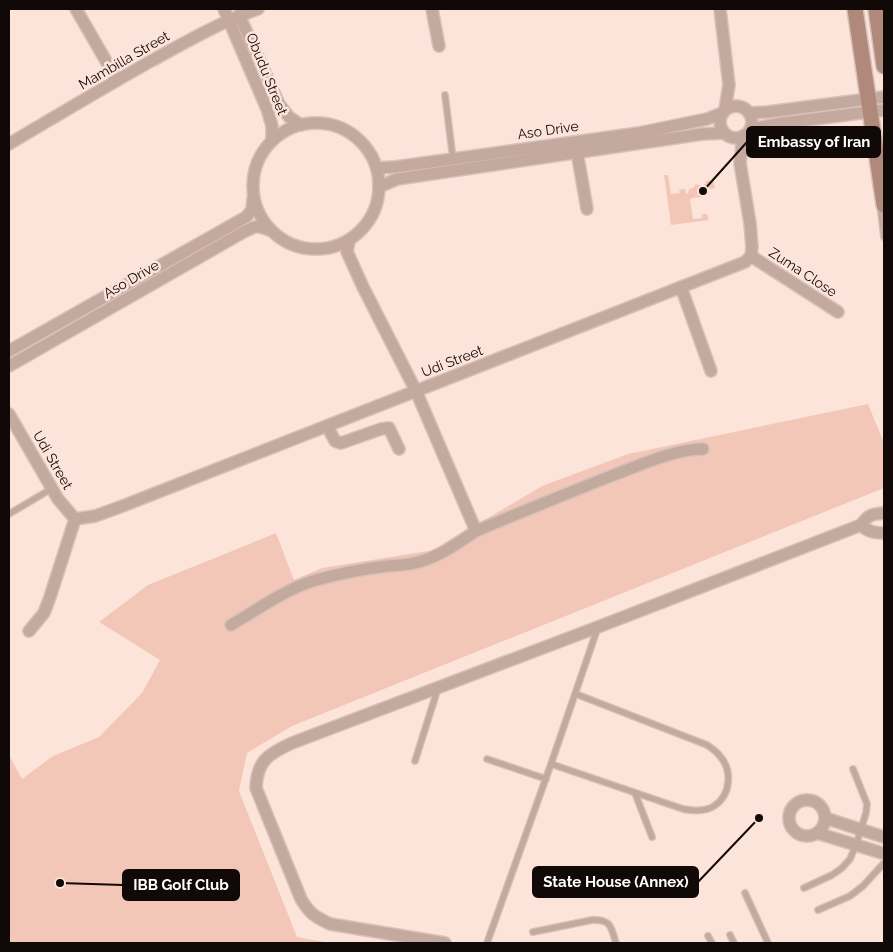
<svg xmlns="http://www.w3.org/2000/svg" width="893" height="952" font-family="Raleway,sans-serif">
	<style>
		.green { fill: #f2c7b8 }
		.lines { fill: none; stroke-linecap: round; stroke-linejoin: round }
		.service-casing { stroke: #d7c1b9; stroke-width: 8 }
		.minor-casing { stroke: #d7c1b9; stroke-width: 14 }
		.secondary-casing { stroke: #d7c1b9; stroke-width: 18 }
		.service { stroke: #c4a99f; stroke-width: 5.5 }
		.minor { stroke: #c4a99f; stroke-width: 11 }
		.secondary { stroke: #b1897b; stroke-width: 15 }
		.labels { text-anchor: middle; dominant-baseline: central; stroke-width: 5; stroke-linejoin: round; paint-order: stroke }
		.street-label { font-size: 14px; fill: #110907; stroke: #fde4db }
		.leader { fill: none; stroke: #110907; stroke-width: 2 }
		.callout-dot { fill: #110907; stroke: #fde4db; stroke-width: 2 }
		.callout { fill: #110907; stroke: #110907; stroke-width: 2 }
		.callout-label { font-size: 15px; text-anchor: middle; font-weight: bold; fill: #fff }
	</style>
	<rect width="100%" height="100%" fill="#fde4db"/>
	<g class="green">
		<polygon points="664,175 668,175 671,194 680,193 679,190 685,189 686,193 688,194 689,189 693,188 696,184 702,186 706,183 706,181 713,180 715,188 710,189 706,186 702,192 705,196 703,197 692,198 690,200 693,219 702,218 702,214 707,214 709,220 671,225"/>
		<polygon points="868,404 884,443 884,488 292,726 247,753 239,791 297,937 330,943 9,943 9,755 22,779 53,756 99,737 142,693 160,660 99,622 148,585 276,533 294,580 322,568 434,550 542,486 628,454"/>
	</g>
	<g class="lines">
		<defs>
			<g id="service">
				<polyline points="445,95 453,159"/>
				<polyline points="880,204 884,237"/>
				<polyline points="9,514 51,489"/>
				<polyline points="487,759 546,779"/>
				<polyline points="415,761 438,688"/>
				<path d="M551,764L683,809C693,811 705,812 714,806C731,795 733,770 719,755C716,751 711,748 707,745L576,694"/>
				<polyline points="635,793 652,837"/>
				<polyline points="804,888 832,875 842,868 850,859 856,845 866,813 867,804 853,769"/>
				<polyline points="745,893 768,943"/>
				<polyline points="818,910 850,896 863,886 884,863"/>
				<path d="M533,932L592,920C611,919 611,927 616,943"/>
				<polyline points="730,935 734,943"/>
				<polyline points="708,936 712,943"/>
				<polyline points="487,943 551,764 598,627"/>
			</g>
			<g id="minor">
				<polyline points="76,9 117,80"/>
				<polyline points="224,9 267,109 272,126 272,140"/>
				<polyline points="432,9 439,46"/>
				<polyline points="720,9 729,85 725,109"/>
				<polyline points="239,15 279,104 289,117 301,125"/>
				<circle cx="736" cy="122" r="16"/>
				<polyline points="749,113 768,112 884,97"/>
				<circle cx="316" cy="186" r="63"/>
				<polyline points="751,129 783,123 884,110"/>
				<path d="M9,144C56,116 103,88 151,61C186,42 220,22 258,9"/>
				<polyline points="577,152 587,209"/>
				<polyline points="377,168 395,167 639,133 707,119 722,113"/>
				<polyline points="379,187 397,179 702,134 724,133"/>
				<path d="M349,240L347,252L349,256L363,287L416,391L476,531C521,512 566,494 611,476C638,466 674,449 703,449"/>
				<polyline points="751,256 838,312"/>
				<polyline points="681,287 711,371"/>
				<polyline points="9,351 246,217 252,210 253,199"/>
				<path d="M9,366L240,234C253,227 256,224 269,230"/>
				<polyline points="9,414 58,499 75,519 50,597 44,613 29,631"/>
				<polyline points="327,426 335,441 341,443 381,429 389,428 399,449"/>
				<polyline points="75,519 95,516 120,507 745,262 751,256 752,247 750,223 740,163 743,136"/>
				<path d="M861,525C868,532 875,533 884,533"/>
				<path d="M231,625C257,610 284,590 313,581C337,574 363,569 388,566C400,565 411,565 422,561C442,555 459,542 476,531"/>
				<circle cx="807" cy="818" r="18"/>
				<polyline points="825,818 884,837"/>
				<polyline points="817,833 882,853"/>
				<path d="M445,943L330,924C314,916 310,914 301,899L256,788C257,761 268,754 292,743L598,627L861,525C868,515 872,514 884,513"/>
			</g>
			<g id="secondary">
				<polyline points="855,9 884,205"/>
				<polyline points="876,9 884,66"/>
			</g>
		</defs>
		<use href="#service" class="service-casing"/>
		<use href="#minor" class="minor-casing"/>
		<use href="#secondary" class="secondary-casing"/>
		<use href="#service" class="service"/>
		<use href="#minor" class="minor"/>
		<use href="#secondary" class="secondary"/>
	</g>
	<g class="labels">
		<g class="street-label">
			<text transform="translate(124 60) rotate(-30)">Mambilla Street</text>
			<text transform="translate(267 74) rotate(68)">Obudu Street</text>
			<text transform="translate(548 130) rotate(-8)">Aso Drive</text>
			<text transform="translate(803 272) rotate(33)">Zuma Close</text>
			<text transform="translate(131 279) rotate(-30)">Aso Drive</text>
			<text transform="translate(452 361) rotate(-21)">Udi Street</text>
			<text transform="translate(53 460) rotate(60)">Udi Street</text>
		</g>
	</g>
	<path class="leader" d="M703 191L747 142M759 818L698 882M60 883L123 885"/>
	<g class="callout-dot">
		<circle cx="703" cy="191" r="5"/>
		<circle cx="759" cy="818" r="5"/>
		<circle cx="60" cy="883" r="5"/>
	</g>
	<g class="callout">
		<rect x="747" y="127" width="133" height="30" rx="5"/>
		<rect x="533" y="867" width="165" height="30" rx="5"/>
		<rect x="123" y="870" width="116" height="30" rx="5"/>
	</g>
	<g class="callout-label">
		<text x="814" y="147">Embassy of Iran</text>
		<text x="616" y="887">State House (Annex)</text>
		<text x="181" y="890">IBB Golf Club</text>
	</g>
	<rect width="893" height="952" fill="none" stroke="#110907" stroke-width="20"/>
</svg>
